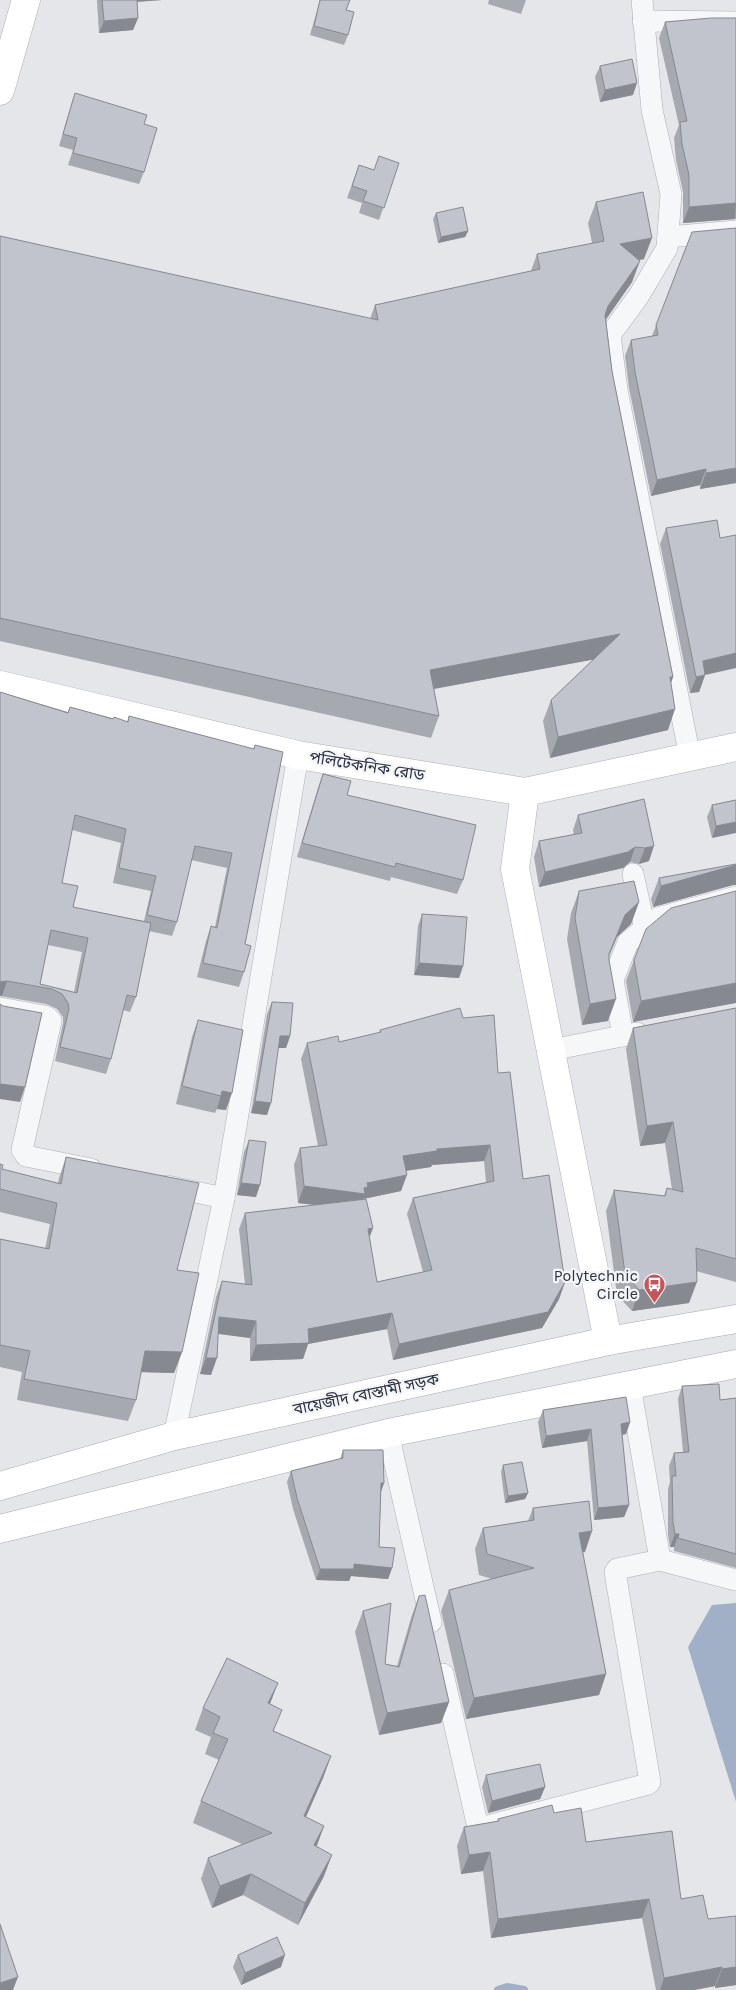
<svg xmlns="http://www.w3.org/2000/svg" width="736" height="1990" font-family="Karla,'Noto Sans Bengali',sans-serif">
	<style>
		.water { fill: #a2b0c7 }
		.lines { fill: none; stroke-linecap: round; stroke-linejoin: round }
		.stream { stroke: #a2b0c7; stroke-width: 8 }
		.street-casing { stroke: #adb0b7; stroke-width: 22 }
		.secondary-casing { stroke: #adb0b7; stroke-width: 29 }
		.primary-casing { stroke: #a4a9b5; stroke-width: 29 }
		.street { stroke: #f6f7f9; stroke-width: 21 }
		.secondary { stroke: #fff; stroke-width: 28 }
		.primary { stroke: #fff; stroke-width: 28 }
		.wall { fill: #a6a9b0; fill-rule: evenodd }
		.shaded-wall { fill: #878990 }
		.building { fill: #c1c4cd; stroke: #878990; fill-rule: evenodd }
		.labels { text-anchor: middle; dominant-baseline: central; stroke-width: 4.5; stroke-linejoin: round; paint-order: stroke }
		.street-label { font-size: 16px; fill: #2d3241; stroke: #f3f5f8 }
		.poi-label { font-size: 16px; fill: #2d3241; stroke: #f3f5f8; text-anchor: end }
	</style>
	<rect width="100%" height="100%" fill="#e4e6ea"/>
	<polygon class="water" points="736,1603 736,1802 688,1647 712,1605"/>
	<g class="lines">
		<polyline class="stream" points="498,1990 507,1987 524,1990"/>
		<defs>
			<g id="street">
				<polyline points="642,0 652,110 671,194 667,248 638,297 610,335 617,390 690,757"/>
				<polyline points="643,21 736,22"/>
				<polyline points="668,237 736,231"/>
				<polyline points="633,874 645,929"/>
				<polyline points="0,1008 44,1016 48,1018 51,1021 22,1150 26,1156 91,1169"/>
				<polyline points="623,1036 613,980 628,942 658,918 736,897"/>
				<polyline points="551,1050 637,1033"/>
				<polyline points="167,1186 224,1198 174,1436"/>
				<polyline points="224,1198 298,755"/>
				<polyline points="388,1433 431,1622"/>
				<polyline points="660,1560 736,1580"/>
				<polyline points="443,1674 477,1823 480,1826 484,1827 648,1784 650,1782 615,1572 617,1569 660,1560 630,1385"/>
			</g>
			<g id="secondary">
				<polyline points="0,91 26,0"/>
				<polyline points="0,685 298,755 525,792 736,747"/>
				<polyline points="525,792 515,869 608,1341"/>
			</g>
			<g id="primary">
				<polyline points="0,1486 174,1436 608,1341 736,1319"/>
				<polyline points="0,1529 388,1433 736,1364"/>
			</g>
		</defs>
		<use href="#street" class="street-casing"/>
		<use href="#secondary" class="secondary-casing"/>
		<use href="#primary" class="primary-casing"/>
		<use href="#street" class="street"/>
		<use href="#secondary" class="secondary"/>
		<use href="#primary" class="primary"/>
	</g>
	<g class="wall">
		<polygon points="97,0 162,0 137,2 138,18 133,30 99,33"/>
		<polygon points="320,0 350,0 346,10 348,35 344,45 310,35"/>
		<polygon points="489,0 526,0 521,14 488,4"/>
		<polygon points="736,18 736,219 683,223 683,192 676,160 674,138 679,125 659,38 665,22"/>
		<polygon points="600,66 633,95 600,102 595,77"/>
		<polygon points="75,93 144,124 144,172 139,184 68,165 73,150 59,146 71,105"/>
		<polygon points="399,163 379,220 359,213 362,203 347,198 359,165 374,170"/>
		<polygon points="596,202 644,259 639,260 632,282 606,319 612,371 673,677 671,683 668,730 550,758 543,721 551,700 594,659 434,689 439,716 431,738 0,641 0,236 370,319 375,305 531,271 537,254 592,243 588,223"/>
		<polygon points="436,213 468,231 465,237 438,243 433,219"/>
		<polygon points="692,232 736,483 700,489 700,485 651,496 629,388 625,356 631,340 652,336"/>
		<polygon points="666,528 720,538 705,675 699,692 690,693 660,544"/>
		<path d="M0,692L68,712L70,707L127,722L129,716L253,749L255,745L245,944L244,972L239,987L197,977L206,941L211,926L215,927L227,868L191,860L177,922L172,936L149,931L136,997L130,1012L123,1010L111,1059L106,1074L55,1061L63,1023V1017L57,1009L46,1004L0,996ZM72,830L121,843L113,883L151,891L144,921L73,907L62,883ZM48,945L82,952L74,992L40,984Z"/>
		<polygon points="323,774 347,795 463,880 457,894 391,877 390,881 297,857 318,788"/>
		<polygon points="644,799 649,861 639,864 630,862 623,868 539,887 534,857 539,841 574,835 573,830 578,815"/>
		<polygon points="736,800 712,838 707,817 712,805"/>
		<polygon points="736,864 736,885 733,885 653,907 651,899 659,878"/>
		<polygon points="579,891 639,902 631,924 617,937 609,956 608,1021 582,1025 567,939 571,913"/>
		<polygon points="422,914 463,966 459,978 414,975 418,926"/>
		<polygon points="634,960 734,1003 633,1022 626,981"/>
		<polygon points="272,1002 290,1036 286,1048 278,1048 267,1115 251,1113 267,1014"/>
		<polygon points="736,1008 736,1282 696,1271 689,1303 632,1311 617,1295 606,1211 614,1190 664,1196 667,1188 672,1190 665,1143 640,1146 626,1049 633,1028"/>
		<path d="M463,1018L498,1073L523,1179L565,1282L559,1299L542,1328L393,1360L387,1329L308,1344L303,1359L250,1361V1338L218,1334L211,1375L200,1374L216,1297L222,1281L245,1284L239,1229L245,1213L316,1205L298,1203L294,1165L300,1148L318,1146L301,1059L307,1043L339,1042L379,1033L380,1030ZM484,1161L486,1182L413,1198L407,1214L423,1272L377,1282L369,1236L373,1228L363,1199L401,1191L406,1171L431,1167L432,1165Z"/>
		<polygon points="198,1020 226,1110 217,1109 215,1113 176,1104 192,1037"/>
		<polygon points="249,1140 256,1197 237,1195 244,1152"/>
		<polygon points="66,1157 177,1270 182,1352 174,1373 141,1372 136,1400 128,1421 17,1400 22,1372 0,1367 0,1239 45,1249 50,1224 0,1212 0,1164 2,1169 58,1183 59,1178"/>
		<polygon points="682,1386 720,1400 736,1398 736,1568 674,1551 674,1547 670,1547 668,1535 668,1489 670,1482 669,1466 674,1453 683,1452 678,1399"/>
		<polygon points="543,1410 630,1422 626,1434 622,1435 629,1505 624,1517 594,1520 587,1441 542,1448 538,1422"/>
		<polygon points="343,1450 384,1483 381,1492 379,1547 392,1568 388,1579 351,1576 349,1581 316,1580 293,1509 287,1482 291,1471 340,1459"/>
		<polygon points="503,1465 528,1493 525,1499 505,1503 501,1472"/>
		<polygon points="533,1508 585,1552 582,1552 606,1674 599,1695 466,1719 441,1611 449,1590 492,1579 479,1575 475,1549 483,1528 528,1521"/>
		<polygon points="419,1596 449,1702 441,1723 379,1735 355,1632 363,1611 385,1664 397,1666 411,1618"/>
		<polygon points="270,1704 274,1731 331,1756 323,1778 306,1817 324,1826 317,1846 324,1876 298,1925 243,1895 212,1908 201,1879 208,1858 242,1844 193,1823 201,1801 219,1760 205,1754 211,1737 195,1730 203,1708"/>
		<polygon points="486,1775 545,1787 540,1799 488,1813 482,1787"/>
		<polygon points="554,1813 586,1842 681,1899 708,1919 736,1916 736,1985 715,1988 715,1986 694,1990 656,1990 642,1918 491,1938 483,1871 461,1874 457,1846 464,1827 497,1821 498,1819"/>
		<polygon points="238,1955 281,1967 241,1985 233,1967"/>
	</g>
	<g class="shaded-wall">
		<polygon points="133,0 162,0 132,2"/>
		<polygon points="138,18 133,30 99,33 104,21"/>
		<polygon points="637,83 633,95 600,102 605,90"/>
		<polygon points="736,203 735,219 683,223 689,207"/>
		<polygon points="468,231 465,237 438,243 441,237"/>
		<polygon points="652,238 644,259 612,266 620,244"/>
		<polygon points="640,261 632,282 600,328 608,306"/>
		<polygon points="736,468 736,483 700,489 706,473"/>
		<polygon points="706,469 700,485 651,496 657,480"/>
		<polygon points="620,634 613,656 422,691 430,670"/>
		<polygon points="736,653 736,668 705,675 699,692 690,693 703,661"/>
		<polygon points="670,677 673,677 665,698"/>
		<polygon points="675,709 668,730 550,758 558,737"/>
		<polygon points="736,822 736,833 712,838 716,826"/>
		<polygon points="654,846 649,861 639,864 645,848"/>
		<polygon points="635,847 630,862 623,868 539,887 545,872"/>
		<polygon points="736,865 736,885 733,885 653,907 661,886"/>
		<polygon points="639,902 631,924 617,937 601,976 625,915"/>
		<polygon points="419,963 463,966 459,978 414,975"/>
		<polygon points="7,981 2,996 0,996 0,982"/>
		<polygon points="736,983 736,1003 633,1022 641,1001"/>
		<polygon points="616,999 608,1021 582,1025 590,1004"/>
		<polygon points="280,1036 290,1036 286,1048 276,1048"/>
		<polygon points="0,1084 25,1087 20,1102 0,1099"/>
		<polygon points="222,1091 232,1093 226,1110 217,1109"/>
		<polygon points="255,1101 271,1103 267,1115 251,1113"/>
		<polygon points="673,1122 665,1143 640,1146 647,1126"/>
		<polygon points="490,1145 484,1161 432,1165 431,1167 397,1172 403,1156 437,1149"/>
		<polygon points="407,1175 401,1191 363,1199 359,1210 298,1203 304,1186 367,1183"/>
		<polygon points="241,1183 260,1185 256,1197 237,1195"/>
		<polygon points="373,1228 367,1244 368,1229"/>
		<polygon points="565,1282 559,1299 542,1328 393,1360 399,1344"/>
		<polygon points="697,1282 689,1303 632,1311 639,1290"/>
		<polygon points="392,1313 387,1329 308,1344 303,1359 250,1361 256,1345 308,1329"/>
		<polygon points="219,1317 256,1321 250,1338 213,1333"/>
		<polygon points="145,1351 182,1352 174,1373 138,1372"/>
		<polygon points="206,1358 217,1358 211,1375 200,1374"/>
		<polygon points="630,1422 626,1434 617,1436 621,1424"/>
		<polygon points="591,1429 587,1441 542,1448 546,1436"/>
		<polygon points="381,1483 384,1483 380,1494"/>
		<polygon points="528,1493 525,1499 505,1503 508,1496"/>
		<polygon points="629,1505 624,1517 594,1520 598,1508"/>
		<polygon points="592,1531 585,1552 571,1554 579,1533"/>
		<polygon points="675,1534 679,1534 674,1547 670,1547"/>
		<polygon points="354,1564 392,1568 388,1579 351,1576 349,1581 316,1580 320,1569"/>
		<polygon points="606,1674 599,1695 466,1719 474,1698"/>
		<polygon points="278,1683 270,1704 268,1703"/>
		<polygon points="449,1702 441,1723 379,1735 387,1713"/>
		<polygon points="331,1756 323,1778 297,1837 304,1816"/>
		<polygon points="545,1787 540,1799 488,1813 492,1801"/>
		<polygon points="324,1826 316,1847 314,1845"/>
		<polygon points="490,1852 483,1871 461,1874 469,1855"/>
		<polygon points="332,1855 324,1876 298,1925 305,1903"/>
		<polygon points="251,1874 243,1895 212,1908 220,1886"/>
		<polygon points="649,1899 642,1918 491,1938 498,1919"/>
		<polygon points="285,1955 281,1967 241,1985 245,1973"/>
		<polygon points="722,1967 715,1986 694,1990 660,1990 664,1978"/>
		<polygon points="736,1967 736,1985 715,1988 722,1969"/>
		<polygon points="18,1977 13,1990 0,1990 0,1983"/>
	</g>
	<g class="building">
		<polygon points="102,0 137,0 138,18 104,21"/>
		<polygon points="320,0 350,0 346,10 354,12 348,35 314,26"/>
		<polygon points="711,18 736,18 736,203 689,207 689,175 682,144 680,122 687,121 665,22"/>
		<polygon points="632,59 637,83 605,90 600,66"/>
		<polygon points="75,93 147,115 144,124 157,128 144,172 73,153 77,138 63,134"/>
		<polygon points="379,156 399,163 384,208 363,201 367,191 352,186 359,165 374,170"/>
		<polygon points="643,192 652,238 620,244 640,261 608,306 605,315 612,371 673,677 670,677 675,709 558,737 551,700 620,634 430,670 439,716 0,618 0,236 378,320 375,305 540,269 537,254 604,241 596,202"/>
		<polygon points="463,207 468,231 441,237 436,213"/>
		<polygon points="736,228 736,468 706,473 706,469 657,480 635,372 631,340 658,335 656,325 692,232"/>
		<polygon points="717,520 720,538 736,535 736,653 703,661 705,675 696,677 666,528"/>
		<path d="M0,692L68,713L70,707L113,719L114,717L128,722L129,716L254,749L255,745L283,752L245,944L251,946L244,972L203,963L211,926L217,928L232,853L195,846L177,922L147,915L156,876L119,868L126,829L75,815L62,883L78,886L73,907L151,923L136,997L127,995L111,1059L60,1047L69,1009L68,1003L62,994L52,989L7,981L0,982ZM51,930L88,938L77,993L40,984Z"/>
		<polygon points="323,774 351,781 347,795 476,825 463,880 396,863 395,867 302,843"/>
		<polygon points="644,799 654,846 645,848 635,847 628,852 545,872 539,841 582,833 578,815"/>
		<polygon points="736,800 736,822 716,826 712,805"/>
		<polygon points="736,864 736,865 661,886 659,878"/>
		<polygon points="634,881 639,902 625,915 609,954 609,960 616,999 590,1004 575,918 579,891"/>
		<polygon points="736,891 736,983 641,1001 634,960 646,929 671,908"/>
		<polygon points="422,914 467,917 463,966 419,963"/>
		<polygon points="272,1002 293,1003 290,1036 280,1036 271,1103 255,1101"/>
		<polygon points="0,1004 3,1006 42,1013 25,1087 0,1084"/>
		<polygon points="460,1008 463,1018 494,1015 498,1073 510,1072 523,1179 549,1175 565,1282 548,1312 399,1344 392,1313 308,1329 309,1343 256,1345 256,1321 219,1317 217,1358 206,1358 222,1281 252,1285 245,1213 366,1199 373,1228 368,1229 377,1282 432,1270 413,1198 494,1181 490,1145 437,1149 437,1151 403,1156 407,1175 367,1183 368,1187 364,1188 365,1194 304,1186 300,1148 327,1145 307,1043 338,1036 339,1042 381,1032 380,1030"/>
		<polygon points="736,1008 736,1259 696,1248 697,1282 639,1290 625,1274 614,1190 665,1196 667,1188 683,1192 673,1122 647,1126 633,1028"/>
		<polygon points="198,1020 243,1030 232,1093 222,1091 221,1096 182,1086"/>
		<polygon points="249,1140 266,1142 260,1185 241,1183"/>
		<polygon points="66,1157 199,1183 177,1270 199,1273 182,1352 145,1351 136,1400 24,1379 30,1351 0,1345 0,1239 49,1249 57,1203 0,1189 0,1164 3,1165 2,1169 61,1184"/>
		<polygon points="719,1384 720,1400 736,1398 736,1554 678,1538 679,1534 675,1534 673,1522 672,1476 676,1476 674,1453 689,1452 682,1386"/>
		<polygon points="626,1397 630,1422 621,1424 629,1505 598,1508 591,1429 546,1436 543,1410"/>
		<polygon points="343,1450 383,1450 384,1483 381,1483 379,1547 395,1548 392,1568 354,1564 354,1569 320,1569 297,1498 291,1471 343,1458"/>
		<polygon points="522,1462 528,1493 508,1496 503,1465"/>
		<polygon points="589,1501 592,1531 579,1533 606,1674 474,1698 449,1590 534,1568 487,1554 483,1528 534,1520 533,1508"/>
		<polygon points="425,1595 449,1702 387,1713 363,1611 391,1603 385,1664 399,1667 419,1596"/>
		<polygon points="227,1658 278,1683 268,1703 282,1710 273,1731 331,1756 304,1816 324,1826 314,1845 332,1855 305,1903 251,1874 220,1886 208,1858 272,1833 201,1801 228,1739 213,1733 220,1717 203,1708"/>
		<polygon points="540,1764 545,1787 492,1801 486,1775"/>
		<polygon points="552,1805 554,1813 581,1808 586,1842 672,1831 681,1899 703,1895 708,1919 736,1916 736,1967 722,1969 722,1967 664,1978 649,1899 498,1919 490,1852 469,1855 464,1827 499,1821 498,1819"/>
		<polygon points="0,1924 18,1977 0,1983"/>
		<polygon points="277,1937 285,1955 245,1973 238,1955"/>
	</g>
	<defs>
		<symbol id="bus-pin" viewBox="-11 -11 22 30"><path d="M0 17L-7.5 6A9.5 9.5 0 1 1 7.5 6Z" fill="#c3555b" stroke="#f3f5f8"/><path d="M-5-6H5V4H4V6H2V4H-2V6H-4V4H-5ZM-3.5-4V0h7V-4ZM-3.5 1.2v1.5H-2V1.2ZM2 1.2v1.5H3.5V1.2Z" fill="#fff"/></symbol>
	</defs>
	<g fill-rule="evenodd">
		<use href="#bus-pin" x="642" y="1272" width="25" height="34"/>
	</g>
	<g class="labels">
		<g class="street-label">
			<text transform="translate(367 766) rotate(9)">পলিটেকনিক রোড</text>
			<text transform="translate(366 1394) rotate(-12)">বায়েজীদ বোস্তামী সড়ক</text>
		</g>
		<g class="poi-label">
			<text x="638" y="1275">Polytechnic<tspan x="638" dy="18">Circle</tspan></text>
		</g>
	</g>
</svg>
